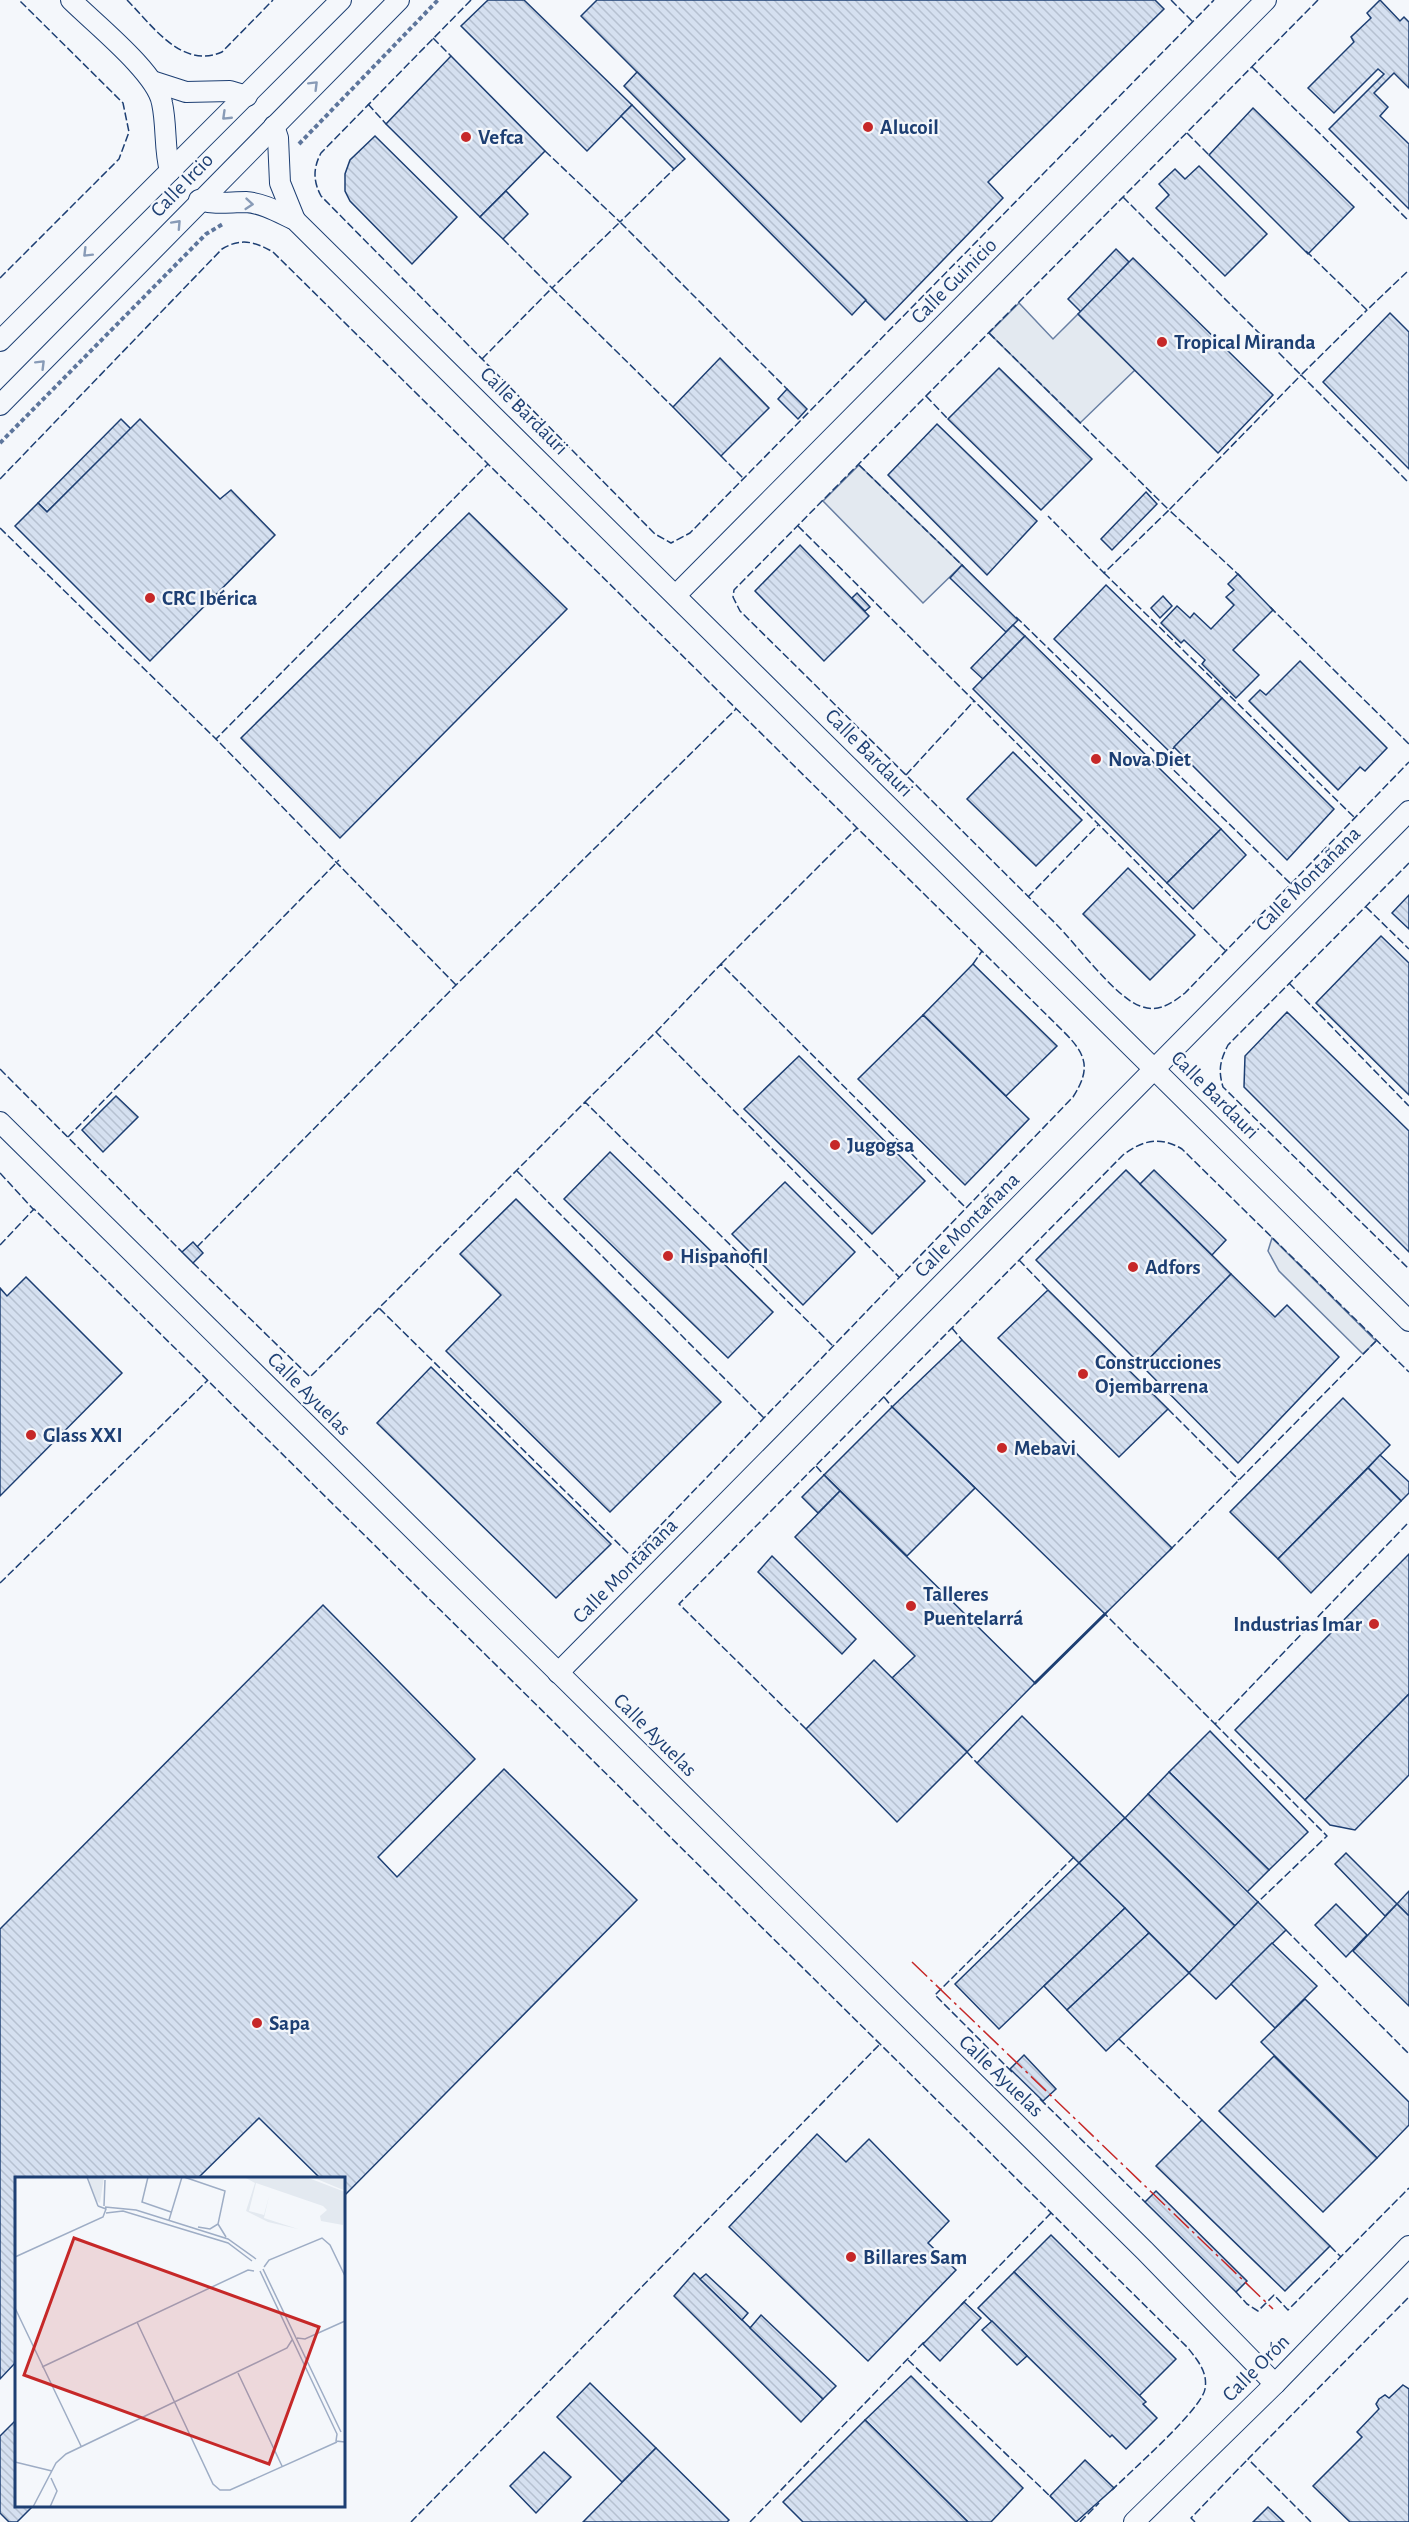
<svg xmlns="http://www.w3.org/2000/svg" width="1409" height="2522" font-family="'Alegreya Sans',sans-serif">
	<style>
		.garden { fill: #e3e9f0; stroke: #687fa3; stroke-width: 1.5 }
		.building { fill: url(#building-back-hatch); stroke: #1d3f73; stroke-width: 1.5 }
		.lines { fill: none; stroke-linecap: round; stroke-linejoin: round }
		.street-casing { stroke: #1d3f73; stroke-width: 22 }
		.path { stroke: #5e769c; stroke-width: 4; stroke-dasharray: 4.5 3; stroke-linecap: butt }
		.street { stroke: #f4f7fb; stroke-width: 20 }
		.fence { stroke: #1d3f73; stroke-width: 1.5; stroke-dasharray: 8 3; stroke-linecap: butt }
		.wall { stroke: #1d3f73; stroke-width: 3 }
		.power { stroke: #c62828; stroke-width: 1.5; stroke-dasharray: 21 4.5 3 4.5; stroke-linecap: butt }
		.oneway { stroke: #889bb7 }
		.poi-dot { fill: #c62828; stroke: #f4f7fb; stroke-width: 2 }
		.labels { text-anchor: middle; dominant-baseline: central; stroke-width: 4.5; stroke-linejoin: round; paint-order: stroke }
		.poi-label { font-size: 21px; font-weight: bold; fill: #1d3f73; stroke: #f4f7fb; text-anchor: start }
		.street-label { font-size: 21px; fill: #1d3f73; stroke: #f4f7fb }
		.inset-road { fill: none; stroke: #9eadc5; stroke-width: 1.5 }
		.view { fill: #c62828; fill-opacity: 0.15; stroke: #c62828; stroke-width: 3 }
		.inset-edge { fill: none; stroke: #1d3f73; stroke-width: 3 }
	</style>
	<defs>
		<pattern id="building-back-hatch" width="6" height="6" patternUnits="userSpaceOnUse" patternTransform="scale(1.5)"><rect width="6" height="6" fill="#d5e0f0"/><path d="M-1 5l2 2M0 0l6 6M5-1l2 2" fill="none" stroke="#b6c1d1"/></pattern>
	</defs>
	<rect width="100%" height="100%" fill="#f4f7fb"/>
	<g class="garden">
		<polygon points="1019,303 1053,339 1078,314 1135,370 1080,423 989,333"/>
		<polygon points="859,465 962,565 923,603 823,501"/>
		<polygon points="1272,1238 1376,1341 1363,1354 1279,1271 1268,1251"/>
	</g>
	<g class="building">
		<polygon points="488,0 524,0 632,105 587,151 461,26"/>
		<polygon points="597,0 1155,0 1164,9 988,182 1003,198 885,320 581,16"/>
		<polygon points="1380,0 1400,21 1404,17 1409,22 1409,88 1394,73 1374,93 1388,107 1380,116 1409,144 1409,209 1329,129 1384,74 1378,69 1334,113 1308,88 1354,42 1351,37 1371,18 1367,13"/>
		<polygon points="451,56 545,151 480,217 386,124"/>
		<polygon points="637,72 866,300 852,315 624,86"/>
		<polygon points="632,105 685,159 674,169 621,116"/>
		<polygon points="1253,108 1354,207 1308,254 1209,155"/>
		<polygon points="375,136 457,217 412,264 350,201 345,191 345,174 350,160"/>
		<polygon points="1199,166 1267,234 1225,276 1156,208 1169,195 1159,184 1175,169 1185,179"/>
		<polygon points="506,191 528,214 503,239 480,217"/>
		<polygon points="1116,249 1129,262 1081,312 1068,299"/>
		<polygon points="1133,258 1273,395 1218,453 1078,314"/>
		<polygon points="1390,313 1409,332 1409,469 1323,382"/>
		<polygon points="720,358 769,408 721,456 673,407"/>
		<polygon points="999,368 1092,459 1041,510 948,419"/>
		<polygon points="787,389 807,409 798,419 778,399"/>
		<polygon points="121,419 131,429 47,512 38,503"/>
		<polygon points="140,419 220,499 231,490 275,535 150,661 15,526 38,503 47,512"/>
		<polygon points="937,424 1037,521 987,575 888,475"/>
		<polygon points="1146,492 1157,504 1112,550 1101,539"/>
		<polygon points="469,513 567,609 340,838 241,738"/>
		<polygon points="800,545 869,616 824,661 755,591"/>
		<polygon points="962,565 1018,620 1006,632 950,578"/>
		<polygon points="1238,574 1273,610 1233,650 1259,675 1236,698 1202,664 1205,660 1184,640 1181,643 1161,623 1177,606 1190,618 1194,613 1211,629 1234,605 1226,597 1234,590 1228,584"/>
		<polygon points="1106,585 1222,698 1170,752 1054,639"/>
		<polygon points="857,593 870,607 865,611 852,598"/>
		<polygon points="1163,596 1172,606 1160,618 1151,608"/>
		<polygon points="1013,625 1025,636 983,679 971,668"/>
		<polygon points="1025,636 1221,829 1167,883 973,689"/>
		<polygon points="1300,661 1387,748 1365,771 1360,767 1338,790 1249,701 1260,690 1266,695"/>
		<polygon points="1222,698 1334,809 1287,860 1174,747"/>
		<polygon points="1013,752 1082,820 1036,866 967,799"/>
		<polygon points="1221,829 1246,855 1193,909 1167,883"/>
		<polygon points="1128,868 1195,935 1150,980 1083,914"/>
		<polygon points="1409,895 1409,929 1392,913"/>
		<polygon points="1381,936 1409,963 1409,1095 1316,1003"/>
		<polygon points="973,964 1057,1046 1006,1096 923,1015"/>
		<polygon points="1287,1012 1409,1131 1409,1252 1244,1087 1245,1056"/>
		<polygon points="923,1015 1029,1119 965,1185 858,1079"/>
		<polygon points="799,1056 925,1181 872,1234 744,1109"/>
		<polygon points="116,1096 138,1117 103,1152 82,1130"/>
		<polygon points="610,1152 773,1312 728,1358 564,1199"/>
		<polygon points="1126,1170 1231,1274 1142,1366 1036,1260"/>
		<polygon points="1154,1170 1226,1240 1212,1255 1140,1184"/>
		<polygon points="785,1182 855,1252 803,1305 732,1234"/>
		<polygon points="516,1199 721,1402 610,1512 446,1351 501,1295 460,1254"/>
		<polygon points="193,1242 203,1253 193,1263 182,1252"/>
		<polygon points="1231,1274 1275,1317 1287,1305 1339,1357 1238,1463 1142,1366"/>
		<polygon points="26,1277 122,1373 0,1496 0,1288 7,1296"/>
		<polygon points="1048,1290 1168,1409 1119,1457 998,1338"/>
		<polygon points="962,1340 1172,1548 1105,1614 892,1407"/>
		<polygon points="431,1367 611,1544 556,1598 377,1423"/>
		<polygon points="1343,1398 1390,1445 1278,1559 1230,1512"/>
		<polygon points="892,1407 975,1488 907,1556 824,1475"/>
		<polygon points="1380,1455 1409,1482 1409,1493 1401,1501 1368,1468"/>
		<polygon points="1368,1468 1401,1501 1311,1593 1278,1559"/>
		<polygon points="824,1475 840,1491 818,1513 802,1497"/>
		<polygon points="840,1491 1035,1683 967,1752 892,1678 915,1656 795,1537"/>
		<polygon points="1409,1554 1409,1694 1305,1800 1235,1730"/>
		<polygon points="772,1556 856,1639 842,1654 758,1572"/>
		<polygon points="323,1605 475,1759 378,1857 397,1877 504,1769 637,1900 344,2196 344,2178 320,2178 259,2118 198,2178 16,2178 16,2362 0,2379 0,1929"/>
		<polygon points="874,1660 967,1752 897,1822 806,1729"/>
		<polygon points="1409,1694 1409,1775 1355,1830 1330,1825 1305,1800"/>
		<polygon points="1022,1716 1125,1818 1079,1863 977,1763"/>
		<polygon points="1210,1731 1308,1832 1269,1870 1169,1772"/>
		<polygon points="1169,1772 1269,1870 1247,1892 1148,1794"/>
		<polygon points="1148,1794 1258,1902 1235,1926 1125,1818"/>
		<polygon points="1125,1818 1235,1926 1189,1973 1079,1863"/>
		<polygon points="1346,1853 1397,1904 1385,1916 1335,1864"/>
		<polygon points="1079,1863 1125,1908 999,2029 955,1984"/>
		<polygon points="1409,1891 1409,1916 1397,1904"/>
		<polygon points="1258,1902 1286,1930 1216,1999 1189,1973"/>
		<polygon points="1336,1904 1367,1935 1346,1957 1315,1925"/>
		<polygon points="1397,1904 1409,1916 1409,2006 1353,1951"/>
		<polygon points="1125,1908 1149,1933 1067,2010 1044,1986"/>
		<polygon points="1149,1933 1189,1973 1106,2051 1067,2010"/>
		<polygon points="1272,1943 1317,1986 1275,2028 1231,1984"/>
		<polygon points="1305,1999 1409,2102 1409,2125 1377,2158 1261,2042"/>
		<polygon points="1024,2055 1056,2089 1043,2101 1010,2069"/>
		<polygon points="1274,2056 1377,2158 1323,2212 1219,2111"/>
		<polygon points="1202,2120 1330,2246 1285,2291 1156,2166"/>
		<polygon points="817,2134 846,2162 869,2139 949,2221 928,2243 956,2270 868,2361 729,2227"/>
		<polygon points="1156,2191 1247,2281 1236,2292 1145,2202"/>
		<polygon points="1051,2235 1176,2359 1139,2396 1014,2272"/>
		<polygon points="1014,2272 1146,2402 1143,2404 1157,2418 1126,2449 1112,2435 1110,2437 978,2308"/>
		<polygon points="694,2273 823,2399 801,2422 674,2296"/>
		<polygon points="706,2274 748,2313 742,2320 700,2279"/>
		<polygon points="964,2302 981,2318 940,2361 923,2344"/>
		<polygon points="761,2315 836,2386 823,2399 750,2328"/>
		<polygon points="992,2321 1027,2356 1017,2365 982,2330"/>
		<polygon points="911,2376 1023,2488 991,2522 968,2522 865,2420"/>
		<polygon points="590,2383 656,2448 622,2482 557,2417"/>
		<polygon points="1403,2385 1409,2389 1409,2522 1350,2522 1313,2486 1362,2437 1357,2432 1379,2409 1376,2404 1379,2399 1385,2395 1389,2398"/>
		<polygon points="16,2420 16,2506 33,2506 17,2522 9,2522 0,2513 0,2436"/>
		<polygon points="865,2420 968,2522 803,2522 783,2502"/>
		<polygon points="656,2448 729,2520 727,2522 583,2522"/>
		<polygon points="544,2452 571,2477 536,2513 510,2486"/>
		<polygon points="1085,2460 1114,2488 1076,2522 1050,2496"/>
		<polygon points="1268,2507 1284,2522 1253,2522"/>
	</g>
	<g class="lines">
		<defs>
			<g id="street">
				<path d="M71,0C94,23 157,73 162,103C167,126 164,149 170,171"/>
				<polyline points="155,82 186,92 230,91 247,96"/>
				<polyline points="274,126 278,138 280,183 295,220"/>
				<path d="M199,200C216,205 229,202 246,202C263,203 280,213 295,220L1409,1321"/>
				<polyline points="0,341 341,0"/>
				<polyline points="0,405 399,0"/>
				<polyline points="676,595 1266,0"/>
				<polyline points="0,1122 1145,2251 1275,2384"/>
				<polyline points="558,1673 1409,811"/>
				<polyline points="1134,2522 1275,2384 1409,2246"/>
			</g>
		</defs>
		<use href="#street" class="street-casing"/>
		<g class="path">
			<polyline points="299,144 438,0"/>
			<polyline points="0,443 206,234 223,224"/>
		</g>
		<use href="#street" class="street"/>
		<g class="fence">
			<path d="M127,0C152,25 182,70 222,52L273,0"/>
			<path d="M471,0L321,153C313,168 313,181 321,196L655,534L671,543L690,533L1214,0"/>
			<polyline points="1171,0 1193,22"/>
			<path d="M1318,0L734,590L733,597L740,611C846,715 951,820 1056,924C1076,944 1115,997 1140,1006C1158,1013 1171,1004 1185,993L1409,762"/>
			<polyline points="433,38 451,56"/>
			<polyline points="1252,67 1409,221"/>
			<polyline points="368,104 386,124"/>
			<polyline points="1187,133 1210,156"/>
			<polyline points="545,151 620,222 674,169"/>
			<polyline points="1123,197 1301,375 1367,310"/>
			<polyline points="503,239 552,288 620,222 788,390"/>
			<polyline points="1306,251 1367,310 1409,270"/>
			<polyline points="0,278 119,159 129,132 123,103 19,0"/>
			<polyline points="989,333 1169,510 1104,573 1048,516"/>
			<polyline points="482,359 552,288 673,407"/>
			<polyline points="926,396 948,419"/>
			<polyline points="721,456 744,479"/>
			<polyline points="859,465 964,567"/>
			<path d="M0,479L222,249C240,238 254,241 273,252L1064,1032C1087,1055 1091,1069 1073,1097L631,1556L379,1308"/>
			<polyline points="798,526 1226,951"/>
			<polyline points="0,528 216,739"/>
			<polyline points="1104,573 1355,818"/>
			<polyline points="1241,577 1169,510 1301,375 1409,483"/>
			<polyline points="1270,607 1409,744"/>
			<polyline points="1016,617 1291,884"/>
			<polyline points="906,775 974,701"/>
			<path d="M1409,863L1228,1045C1220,1061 1218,1070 1223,1087L1409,1269"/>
			<polyline points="1028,897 1098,825"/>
			<polyline points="1366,907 1409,949"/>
			<polyline points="721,964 857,828"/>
			<polyline points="973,964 982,951"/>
			<polyline points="1289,983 1409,1106"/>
			<polyline points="456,985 216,739 488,464"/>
			<polyline points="656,1032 721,964 966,1208"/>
			<polyline points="0,1069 182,1252"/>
			<polyline points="585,1102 656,1032 899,1277"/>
			<polyline points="68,1137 339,860"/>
			<polyline points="517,1171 764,1418"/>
			<polyline points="0,1173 34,1210"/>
			<path d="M0,1245L34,1209L1188,2348C1198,2361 1208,2372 1205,2389C1202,2409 1130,2472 1112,2490"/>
			<polyline points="197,1247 456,985 736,709"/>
			<polyline points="1019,1260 1048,1290"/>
			<polyline points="193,1263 310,1377 585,1102 833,1346"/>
			<polyline points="952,1328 962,1340"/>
			<polyline points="884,1397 892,1407"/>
			<polyline points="1168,1409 1239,1480"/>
			<polyline points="816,1466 824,1475"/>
			<polyline points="1170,1550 1376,1341"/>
			<polyline points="0,1583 208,1380"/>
			<polyline points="1108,1611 1105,1614 1215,1724 1409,1522"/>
			<polyline points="1215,1724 1327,1836 1258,1902"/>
			<path d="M806,1729L679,1604L1123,1155C1143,1140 1160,1136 1182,1149L1409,1372"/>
			<polyline points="967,1752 977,1763"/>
			<polyline points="1286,1930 1409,2054"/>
			<polyline points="1119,2039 1202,2120"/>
			<polyline points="1012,2072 935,1995 1075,1856"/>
			<polyline points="1040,2099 1145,2202"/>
			<polyline points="1330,2246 1341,2257"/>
			<polyline points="1236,2292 1247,2304 1258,2311 1274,2295 1288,2310 1409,2188"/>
			<polyline points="961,2305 1051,2213"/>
			<polyline points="908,2360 1053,2499"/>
			<polyline points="411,2522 880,2044"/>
			<polyline points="750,2522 925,2341"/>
			<polyline points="1080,2522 1099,2503"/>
			<polyline points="1195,2522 1191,2518 1248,2459"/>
			<polyline points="1311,2522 1248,2459 1409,2297"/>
		</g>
		<polyline class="wall" points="1035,1683 1105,1614"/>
		<polyline class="power" points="912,1962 1273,2309"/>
	</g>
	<defs><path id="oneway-chevron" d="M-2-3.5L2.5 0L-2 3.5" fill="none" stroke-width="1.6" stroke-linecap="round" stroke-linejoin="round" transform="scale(1.5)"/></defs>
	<g class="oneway">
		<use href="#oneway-chevron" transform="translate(314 85) rotate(-45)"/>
		<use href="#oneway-chevron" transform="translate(226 116) rotate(136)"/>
		<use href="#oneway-chevron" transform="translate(249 204) rotate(5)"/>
		<use href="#oneway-chevron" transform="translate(177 224) rotate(-47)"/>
		<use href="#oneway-chevron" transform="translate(87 253) rotate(135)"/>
		<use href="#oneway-chevron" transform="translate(41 364) rotate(-45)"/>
	</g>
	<g class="poi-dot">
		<circle cx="868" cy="127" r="6"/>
		<circle cx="466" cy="137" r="6"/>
		<circle cx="1162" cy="342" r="6"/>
		<circle cx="150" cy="598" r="6"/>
		<circle cx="1096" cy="759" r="6"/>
		<circle cx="835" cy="1145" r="6"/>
		<circle cx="668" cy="1256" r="6"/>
		<circle cx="1133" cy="1267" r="6"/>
		<circle cx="1083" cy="1374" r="6"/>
		<circle cx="31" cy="1435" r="6"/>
		<circle cx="1002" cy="1448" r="6"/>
		<circle cx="911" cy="1606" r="6"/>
		<circle cx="1374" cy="1624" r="6"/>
		<circle cx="257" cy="2023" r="6"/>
		<circle cx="851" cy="2257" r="6"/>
	</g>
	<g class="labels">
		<g class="poi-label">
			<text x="880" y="127">Alucoil</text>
			<text x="478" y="137">Vefca</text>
			<text x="1174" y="342">Tropical Miranda</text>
			<text x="162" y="598">CRC Ibérica</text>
			<text x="1108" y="759">Nova Diet</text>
			<text x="847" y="1145">Jugogsa</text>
			<text x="680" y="1256">Hispanofil</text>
			<text x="1145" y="1267">Adfors</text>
			<text x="1095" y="1362">Construcciones<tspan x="1095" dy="24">Ojembarrena</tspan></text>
			<text x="43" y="1435">Glass XXI</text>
			<text x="1014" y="1448">Mebavi</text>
			<text x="923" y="1594">Talleres<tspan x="923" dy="24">Puentelarrá</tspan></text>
			<text x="1362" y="1624" text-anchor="end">Industrias Imar</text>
			<text x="269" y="2023">Sapa</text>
			<text x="863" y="2257">Billares Sam</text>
		</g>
		<g class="street-label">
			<text transform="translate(182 185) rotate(-46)">Calle Ircio</text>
			<text transform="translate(954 281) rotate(-45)">Calle Guinicio</text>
			<text transform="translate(524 411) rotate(45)">Calle Bardauri</text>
			<text transform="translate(869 753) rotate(45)">Calle Bardauri</text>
			<text transform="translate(1308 879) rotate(-45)">Calle Montañana</text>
			<text transform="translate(1215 1095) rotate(45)">Calle Bardauri</text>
			<text transform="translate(967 1225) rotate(-45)">Calle Montañana</text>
			<text transform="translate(309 1394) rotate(45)">Calle Ayuelas</text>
			<text transform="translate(625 1571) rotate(-45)">Calle Montañana</text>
			<text transform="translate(655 1735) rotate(45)">Calle Ayuelas</text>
			<text transform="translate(1001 2076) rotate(44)">Calle Ayuelas</text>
			<text transform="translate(1256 2368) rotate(-45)">Calle Orón</text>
		</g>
	</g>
	<g transform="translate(15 2177)">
		<rect width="330" height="330" fill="#f4f7fb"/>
		<path d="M73,0H89L85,26L81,24ZM229,0H291L330,15L328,48L306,44L305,39L312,33L308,29L241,6L234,34L249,38L254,19L249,41L283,52L253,45L231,34L240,6ZM297,0H330V13L326,12Z" fill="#e3e9f0"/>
		<path class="inset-road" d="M72,0L83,29M133,0L127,25L156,35M169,0L210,14L203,47L211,60M89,29L90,3M90,30L121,33L213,62L241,82M91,36L108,34L213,66L237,84M154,43L167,0M183,50L195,52L203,47M0,80L88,40L91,32L83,29M249,90L254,83L307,61L315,68L330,99M248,92L326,255M245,94L322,257L321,264L330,265M0,131L66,269M122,145L198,307L205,313H215L322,265M282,161L290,162L330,144M27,190L233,93L239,94M223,196L267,289M0,285L37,294M18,330L41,286L51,277L272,171L277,163M35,330L42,314L36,301"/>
		<path class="view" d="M59,61L304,150L254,287L9,198Z"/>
		<rect width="330" height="330" class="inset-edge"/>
	</g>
</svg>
